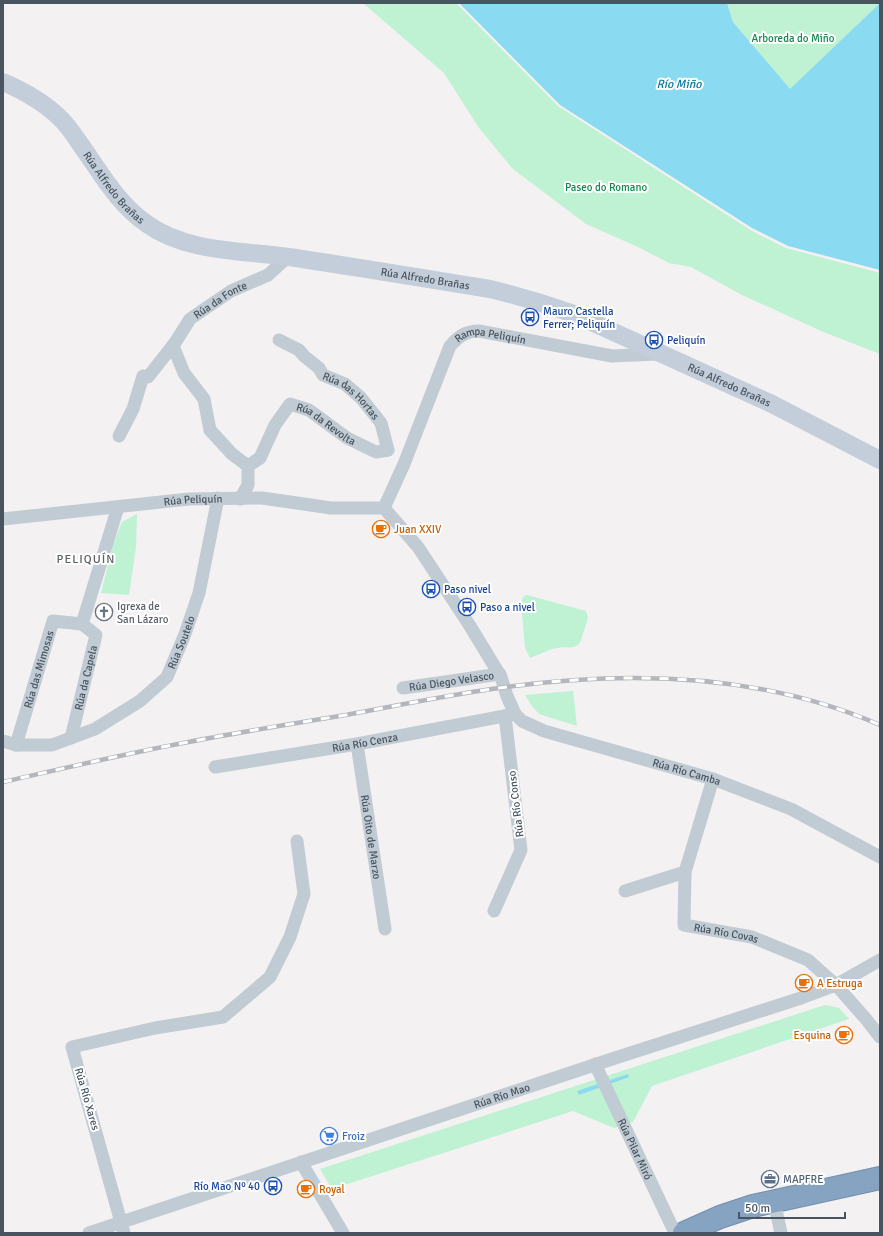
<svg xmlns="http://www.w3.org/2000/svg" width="883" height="1236" font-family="Signika,sans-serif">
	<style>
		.green { fill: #bef2d3 }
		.water { fill: #8adaf1 }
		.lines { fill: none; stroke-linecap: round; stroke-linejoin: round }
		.highway-casing { stroke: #728ead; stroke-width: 24 }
		.street { stroke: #c1cbd3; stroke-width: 13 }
		.secondary { stroke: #c3ceda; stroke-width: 18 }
		.highway { stroke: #87a3c2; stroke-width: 22 }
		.rail-casing { stroke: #b3b6bc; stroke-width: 4.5 }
		.rail { stroke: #fff; stroke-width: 3; stroke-dasharray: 9; stroke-linecap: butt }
		.labels { text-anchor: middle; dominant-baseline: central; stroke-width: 4; stroke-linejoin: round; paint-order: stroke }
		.park-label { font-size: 11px; fill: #13864e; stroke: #fff }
		.street-label { font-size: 11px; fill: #485460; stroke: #fff }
		.transit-label { font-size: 11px; fill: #164399; stroke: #fff; text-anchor: start }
		.food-label { font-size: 11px; fill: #c56008; stroke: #fff; text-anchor: start }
		.worship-label { font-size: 11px; fill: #5b616d; stroke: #fff; text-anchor: start }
		.shop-label { font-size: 11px; fill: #366cbe; stroke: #fff; text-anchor: start }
		.service-label { font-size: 11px; fill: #4e5e75; stroke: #fff; text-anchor: start }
		.water-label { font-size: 12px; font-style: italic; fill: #077b9c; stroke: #fff }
		.neighbourhood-label { font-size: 12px; letter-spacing: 1px; fill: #5d6166; stroke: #fff }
	</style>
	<rect width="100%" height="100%" fill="#f3f1f1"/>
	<g class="green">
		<polygon points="363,3 456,3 558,106 752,231 786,248 880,273 880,354 821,331 742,295 691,267 669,263 638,247 586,224 513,169 479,128 444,73"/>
		<polygon points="727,3 880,3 790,90 733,22"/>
		<polygon points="137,514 136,547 129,595 101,593 113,545 122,522"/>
		<path d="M527,595L586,611L588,618L580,643C573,650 566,646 558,648C549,649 539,655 530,658L525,648L521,602L524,596Z"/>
		<polygon points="573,691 577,726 539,714 532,706 525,695"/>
		<polygon points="825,1005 839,1008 849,1019 652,1086 633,1122 614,1128 573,1111 332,1189 320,1169"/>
	</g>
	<g class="water">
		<polygon points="459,3 727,3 733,22 790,89 880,3 880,270 788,246 752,228 560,105"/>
		<polygon points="628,1074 629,1077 579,1095 577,1091"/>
	</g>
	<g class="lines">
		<defs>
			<polyline id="highway" points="684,1233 720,1217 753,1206 880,1178"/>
		</defs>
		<use href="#highway" class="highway-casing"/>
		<g class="street">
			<path id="s1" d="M279,340L299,350L304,356L319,368L323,375L345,384L361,398L381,423L388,450"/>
			<polyline points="119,436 133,409 143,376 148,377 174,344"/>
			<path id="s2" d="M248,466L260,458L275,425L290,404L309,410L347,438L376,452L388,450"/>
			<path id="s3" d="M240,499L248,485V466L232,454L210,430L204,399L184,373L173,346L190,319L231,291L268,275L288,257"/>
			<path id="s4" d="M384,508L418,547L470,626L501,677L507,696L515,714L522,721L544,731L713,779L791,809L880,857"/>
			<path id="s5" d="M384,508L404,464L450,346C459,336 466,331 479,331L612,356L658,354"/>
			<path id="s6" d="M3,519L189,499L262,498L331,508H384"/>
			<polyline points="82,624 118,507"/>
			<path id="s7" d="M403,688L500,674"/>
			<path id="s8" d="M71,738L96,635L82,624"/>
			<path id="s9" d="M3,741L16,745H52L95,729L140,701L167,677L185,634L199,593L218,498"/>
			<path id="s10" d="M357,744L385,929"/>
			<path id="s11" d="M16,745L53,621L82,624"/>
			<path id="s12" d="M215,767L357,744L515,714"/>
			<path id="s13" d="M713,779L685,872L684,925L752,937L808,960L836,985L866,1019L880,1037"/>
			<polyline points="625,891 685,872"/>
			<polyline points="494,911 521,850 505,716"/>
			<path id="s14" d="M595,1064L675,1233"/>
			<polyline points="301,1162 343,1233"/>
			<polyline points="774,1201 781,1233"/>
			<path id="s15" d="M89,1233L612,1059L801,998L836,985L880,960"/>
			<polyline points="124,1233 72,1047 155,1028 223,1017 270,977 290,937 304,894 297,841"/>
		</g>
		<path class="secondary" id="s16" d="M3,82C24,91 45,103 61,119C70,128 76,138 83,148C102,175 119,205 147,224C188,253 241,250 289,257C356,267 423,278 490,289C519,296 546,304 574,314L772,404L880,460"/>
		<use href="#highway" class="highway"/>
		<defs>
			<path id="rail" d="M3,782C61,769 120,755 178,744C234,733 290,724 346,715C395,706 443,696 492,689C621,670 759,672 880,725"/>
		</defs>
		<use href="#rail" class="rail-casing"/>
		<use href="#rail" class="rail"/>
	</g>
	<defs>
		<symbol id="bus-ring" viewBox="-11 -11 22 22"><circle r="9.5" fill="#fff" stroke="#1a4fb4" stroke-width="1.5"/><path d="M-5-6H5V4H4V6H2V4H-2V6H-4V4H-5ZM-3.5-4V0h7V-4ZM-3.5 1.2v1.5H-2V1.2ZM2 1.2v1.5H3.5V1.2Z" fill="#1a4fb4"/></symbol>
		<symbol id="cafe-ring" viewBox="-11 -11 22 22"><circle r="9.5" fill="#fff" stroke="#e8710a" stroke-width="1.5"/><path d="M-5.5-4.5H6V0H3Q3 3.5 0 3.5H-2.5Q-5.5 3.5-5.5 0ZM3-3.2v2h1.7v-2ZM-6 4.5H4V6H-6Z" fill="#e8710a"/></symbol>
		<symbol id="church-ring" viewBox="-11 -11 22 22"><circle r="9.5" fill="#fff" stroke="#6b7280" stroke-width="1.5"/><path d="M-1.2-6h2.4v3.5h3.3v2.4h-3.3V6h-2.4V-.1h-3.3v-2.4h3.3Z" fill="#6b7280"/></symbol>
		<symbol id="supermarket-ring" viewBox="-11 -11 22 22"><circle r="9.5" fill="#fff" stroke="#3f7fe0" stroke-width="1.5"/><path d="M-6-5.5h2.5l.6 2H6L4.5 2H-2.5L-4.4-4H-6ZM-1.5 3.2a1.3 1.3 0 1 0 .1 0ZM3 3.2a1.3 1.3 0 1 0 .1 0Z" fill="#3f7fe0"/></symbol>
		<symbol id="office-ring" viewBox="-11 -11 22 22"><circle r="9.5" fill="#fff" stroke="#5c6f8a" stroke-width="1.5"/><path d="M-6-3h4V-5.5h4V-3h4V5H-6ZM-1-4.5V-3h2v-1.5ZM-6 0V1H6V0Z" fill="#5c6f8a"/></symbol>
	</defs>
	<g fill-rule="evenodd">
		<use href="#bus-ring" x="520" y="307" width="20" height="20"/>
		<use href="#bus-ring" x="644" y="330" width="20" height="20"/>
		<use href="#cafe-ring" x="371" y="519" width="20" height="20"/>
		<use href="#bus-ring" x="421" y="579" width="20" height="20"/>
		<use href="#bus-ring" x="457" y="597" width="20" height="20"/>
		<use href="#church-ring" x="94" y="602" width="20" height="20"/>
		<use href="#cafe-ring" x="794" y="973" width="20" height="20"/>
		<use href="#cafe-ring" x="834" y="1025" width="20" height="20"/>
		<use href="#supermarket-ring" x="319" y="1126" width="20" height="20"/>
		<use href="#office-ring" x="760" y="1169" width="20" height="20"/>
		<use href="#bus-ring" x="263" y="1176" width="20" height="20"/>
		<use href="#cafe-ring" x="296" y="1179" width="20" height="20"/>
	</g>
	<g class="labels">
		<g class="park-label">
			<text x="793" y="38">Arboreda do Miño</text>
			<text x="606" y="187">Paseo do Romano</text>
		</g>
		<g class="street-label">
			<text stroke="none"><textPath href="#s16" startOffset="156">Rúa Alfredo Brañas</textPath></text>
			<text stroke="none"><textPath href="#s16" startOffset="491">Rúa Alfredo Brañas</textPath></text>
			<text stroke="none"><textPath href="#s3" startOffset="249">Rúa da Fonte</textPath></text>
			<text stroke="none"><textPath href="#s5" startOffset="220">Rampa Peliquín</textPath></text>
			<text stroke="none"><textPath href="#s16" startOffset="815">Rúa Alfredo Brañas</textPath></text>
			<text stroke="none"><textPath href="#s1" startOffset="93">Rúa das Hortas</textPath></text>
			<text stroke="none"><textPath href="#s2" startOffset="118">Rúa da Revolta</textPath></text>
			<text stroke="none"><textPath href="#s6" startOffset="191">Rúa Peliquín</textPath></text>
			<text stroke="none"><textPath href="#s9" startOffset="222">Rúa Soutelo</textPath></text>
			<text stroke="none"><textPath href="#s11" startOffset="79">Rúa das Mimosas</textPath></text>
			<text stroke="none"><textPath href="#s8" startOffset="62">Rúa da Capela</textPath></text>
			<text stroke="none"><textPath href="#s7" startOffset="49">Rúa Diego Velasco</textPath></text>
			<text stroke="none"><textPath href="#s12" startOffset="152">Rúa Río Cenza</textPath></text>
			<text stroke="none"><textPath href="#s4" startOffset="428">Rúa Río Camba</textPath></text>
			<text transform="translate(516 804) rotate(-97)">Rúa Río Conso</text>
			<text stroke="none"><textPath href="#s10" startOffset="94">Rúa Oito de Marzo</textPath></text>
			<text stroke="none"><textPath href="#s13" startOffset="193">Rúa Río Covas</textPath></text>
			<text stroke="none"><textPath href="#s15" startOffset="435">Rúa Río Mao</textPath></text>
			<text transform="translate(87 1099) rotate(74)">Rúa Río Xares</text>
			<text stroke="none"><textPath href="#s14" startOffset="94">Rúa Pilar Miró</textPath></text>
		</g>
		<g class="transit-label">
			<text x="543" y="311">Mauro Castella<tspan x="543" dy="13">Ferrer; Peliquín</tspan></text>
			<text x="667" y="340">Peliquín</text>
			<text x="444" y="589">Paso nivel</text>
			<text x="480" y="607">Paso a nivel</text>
			<text x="260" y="1186" text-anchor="end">Río Mao Nº 40</text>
		</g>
		<g class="food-label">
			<text x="394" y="529">Juan XXIV</text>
			<text x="817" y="983">A Estruga</text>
			<text x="831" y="1035" text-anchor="end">Esquina</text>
			<text x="319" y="1189">Royal</text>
		</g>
		<g class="worship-label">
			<text x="117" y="606">Igrexa de<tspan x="117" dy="13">San Lázaro</tspan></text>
		</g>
		<g class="shop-label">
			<text x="342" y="1136">Froiz</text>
		</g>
		<g class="service-label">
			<text x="783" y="1179">MAPFRE</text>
		</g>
		<g class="water-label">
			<text x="679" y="84">Río Miño</text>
		</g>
		<g class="neighbourhood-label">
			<text x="86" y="559">PELIQUÍN</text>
		</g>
	</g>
	<rect width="883" height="1236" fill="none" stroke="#485460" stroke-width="8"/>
	<path d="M739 1212v6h106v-6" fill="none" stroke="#485460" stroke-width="2"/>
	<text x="745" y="1212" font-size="12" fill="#485460" stroke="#ffffff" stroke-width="3" paint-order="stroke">50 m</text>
</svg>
